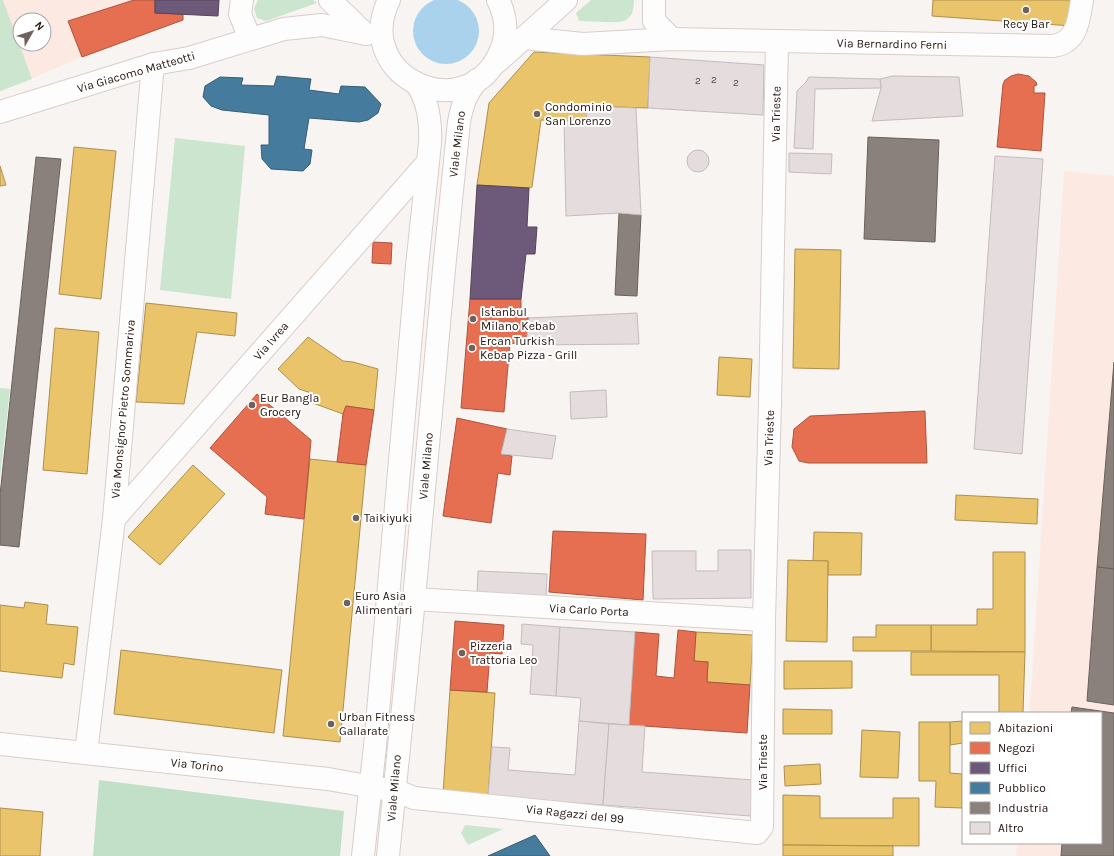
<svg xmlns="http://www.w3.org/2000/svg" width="1114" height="856" font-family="Karla,sans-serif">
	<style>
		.built { fill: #fceae2; fill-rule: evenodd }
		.green { fill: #cbe5cf }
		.forest { fill: #c2dfc7 }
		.water { fill: #aad2ec }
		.homes { fill: #e9c46a; stroke: #ad8f4e }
		.shops { fill: #e76f51; stroke: #ac543d }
		.offices { fill: #6d597a; stroke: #56445a }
		.public { fill: #457b9d; stroke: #3a5c72 }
		.industry { fill: #8a817c; stroke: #6b605b }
		.building { fill: #e5dcde; stroke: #c4bbbe }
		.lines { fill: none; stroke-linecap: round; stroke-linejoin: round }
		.street-casing { stroke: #d7ceca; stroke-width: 24 }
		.secondary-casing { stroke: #d7ceca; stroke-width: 24 }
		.street { stroke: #fefdfd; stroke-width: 22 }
		.secondary { stroke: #fefdfd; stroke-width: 22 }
		.poi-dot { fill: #6d625e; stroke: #fff; stroke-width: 1.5 }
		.labels { text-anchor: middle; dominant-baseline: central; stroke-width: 4; stroke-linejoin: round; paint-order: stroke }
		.number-label { font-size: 10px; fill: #534642 }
		.poi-label { font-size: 12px; fill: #22140e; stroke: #fff; text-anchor: start }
		.street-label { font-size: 12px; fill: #22140e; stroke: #fff }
	</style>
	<rect width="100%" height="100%" fill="#f8f4f2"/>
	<g class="built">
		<path d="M0,0H219L218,16L183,14V20L82,57L0,92ZM20,20H44V44H20Z"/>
		<polygon points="1064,171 1114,176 1114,856 1016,856 1017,843 1101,843 1101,713 1029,713 1032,679"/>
	</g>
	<g class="green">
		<polygon points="0,0 3,0 32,79 0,91"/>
		<polygon points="258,0 313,0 317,3 266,21 257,18 254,8"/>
		<path d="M591,0H634C634,22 623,23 605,22C596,22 588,21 579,21L576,13Z"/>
		<polygon points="175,138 245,146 231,299 160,290"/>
		<polygon points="0,388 10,389 0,478"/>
		<polygon points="465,825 503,829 468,845 461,833"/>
	</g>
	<polygon class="forest" points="99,780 344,811 340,856 93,856"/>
	<circle class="water" cx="446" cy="31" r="33"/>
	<g class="homes">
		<polygon points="933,0 1073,0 1072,26 932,16"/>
		<polygon points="534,52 650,57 648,108 586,106 587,121 541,120 532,187 529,188 477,185 489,103"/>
		<polygon points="74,147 116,151 101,299 59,294"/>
		<polygon points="0,166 6,185 0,186"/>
		<polygon points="795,249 841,250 839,369 793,368"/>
		<polygon points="146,303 237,313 235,336 197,332 184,404 136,402"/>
		<polygon points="55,328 99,332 87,474 43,470"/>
		<polygon points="308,337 343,361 353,362 378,369 374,410 346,406 343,414 310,402 314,394 299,389 278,369"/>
		<polygon points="719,357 752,359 750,397 717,395"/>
		<polygon points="310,459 366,465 340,742 283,736"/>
		<polygon points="193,465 225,494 160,565 128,537"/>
		<polygon points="956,495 1038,499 1037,524 955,520"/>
		<polygon points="814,532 862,533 861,575 828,575 828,561 813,561"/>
		<polygon points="993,552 1025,552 1025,652 931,651 931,625 977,625 977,609 993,609"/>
		<polygon points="788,560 828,561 827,642 786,641"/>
		<polygon points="25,602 48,605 46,624 78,627 74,665 64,663 62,678 0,671 0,605 24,608"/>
		<polygon points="876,625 931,625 931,651 853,651 853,637 876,637"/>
		<polygon points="696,632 753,635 750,685 707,682 708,662 694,661"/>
		<polygon points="121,650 282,670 274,733 114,714"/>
		<polygon points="911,652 1025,652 1023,713 999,713 999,675 911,675"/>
		<polygon points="784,661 852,661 852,688 784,689"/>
		<polygon points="450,690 495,693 488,797 443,794"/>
		<polygon points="783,709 832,710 832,734 783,734"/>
		<polygon points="963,721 963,743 950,745 950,722"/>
		<polygon points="919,722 950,722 950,773 962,774 962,808 935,807 936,781 919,781"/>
		<polygon points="862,730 900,732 898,778 860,777"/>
		<polygon points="820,764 821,784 785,786 784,766"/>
		<polygon points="783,795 820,796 820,818 893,818 893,798 919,798 919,846 783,845"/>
		<polygon points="0,808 43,812 40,856 0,856"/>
		<polygon points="783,845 893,846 893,856 783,856"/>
	</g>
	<g class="shops">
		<polygon points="134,0 155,0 155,13 183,14 183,20 82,57 68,21"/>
		<polygon points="1018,74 1029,76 1036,82 1037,85 1034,86 1034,93 1045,93 1041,151 997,147 1003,84 1005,80 1011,76"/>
		<polygon points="373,242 392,243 391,264 372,263"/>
		<polygon points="470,299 521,299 521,317 529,318 526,345 510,343 504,412 461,408"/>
		<polygon points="257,394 311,440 304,519 265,514 267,497 210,448"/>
		<polygon points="346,406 374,410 366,465 337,462 343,414"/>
		<polygon points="925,411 927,463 808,463 799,461 792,447 794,429 810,416"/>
		<polygon points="457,418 507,429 501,454 512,456 510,475 498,473 491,523 443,516"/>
		<polygon points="553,531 646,534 643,600 549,592"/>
		<polygon points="455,621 504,625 502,654 490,653 487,692 450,690"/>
		<polygon points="678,630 696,632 694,661 708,662 707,682 750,685 747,733 629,725 635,632 659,634 656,676 674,678"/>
	</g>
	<g class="offices">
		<polygon points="155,0 219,0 218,16 155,13"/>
		<polygon points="477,185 529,188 527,227 537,227 535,254 526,254 521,299 470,299"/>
	</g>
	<g class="public">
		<polygon points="277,76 311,79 309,90 339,94 341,86 365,87 381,104 378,113 368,120 359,122 309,118 304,149 312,150 310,164 303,171 271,169 262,159 261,145 269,145 269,115 222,110 211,106 203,97 205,86 220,77 243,78 241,85 274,86"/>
		<polygon points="535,835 550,856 488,856"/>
	</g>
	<g class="industry">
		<polygon points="868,137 939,140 935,242 864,239"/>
		<polygon points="36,157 61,159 19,547 0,545 0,495"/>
		<polygon points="619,213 641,215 637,296 615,295"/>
		<polygon points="1114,362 1114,569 1097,567"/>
		<polygon points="1097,567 1114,569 1114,705 1087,701"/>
		<polygon points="1072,707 1114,713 1114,856 1061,856 1062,843 1101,843 1101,713 1071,713"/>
	</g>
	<g class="building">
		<polygon points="650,57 764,65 763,115 648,108"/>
		<polygon points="893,76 959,77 963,116 872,121 881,88 880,79"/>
		<polygon points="809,77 880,79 881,88 815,89 813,149 794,148 797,91 806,82"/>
		<polygon points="586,106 636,108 641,215 619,213 566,216 564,121 587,121"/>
		<circle cx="698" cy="161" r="11"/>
		<polygon points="789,153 832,154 831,174 789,172"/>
		<polygon points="995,156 1043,159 1022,454 974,449"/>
		<polygon points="637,313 639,344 526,345 529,318"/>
		<polygon points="606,390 607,417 571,419 570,392"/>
		<polygon points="507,429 556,436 552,459 501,454"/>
		<polygon points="718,550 751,550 751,598 653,599 652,551 696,551 696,571 718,571"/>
		<polygon points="478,571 547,574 546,597 477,594"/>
		<polygon points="522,624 560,627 556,696 530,694 533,645 521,644"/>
		<polygon points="560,627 635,632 629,725 579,721 581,698 556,696"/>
		<polygon points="579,721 609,724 603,805 488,797 492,747 510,748 508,770 575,775"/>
		<polygon points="609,724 645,726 642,772 753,780 751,816 603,805"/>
	</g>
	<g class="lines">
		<defs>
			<g id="street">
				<polyline points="242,0 240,14 250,39"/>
				<polyline points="330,0 365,34"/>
				<polyline points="654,0 654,21 672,39"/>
				<path d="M524,38L583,44L672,39L1053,46C1077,43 1079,20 1082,0"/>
				<polyline points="0,112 154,64 189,58 284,29 322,25 366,34"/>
				<polyline points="114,519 428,162"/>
				<polyline points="414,599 764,620"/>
				<polyline points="86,753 114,519 152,75 154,64"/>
				<polyline points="394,790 414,798 757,833 762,827 764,620 770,403 777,41"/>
			</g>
			<g id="secondary">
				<path d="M389,0C351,78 469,130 501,50C508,34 506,15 498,0"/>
				<polyline points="497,62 566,0"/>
				<polyline points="0,744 328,779 384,789"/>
				<path d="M363,856L375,746L417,266L430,143C431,122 428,100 416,83"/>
				<path d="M388,856L414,599L444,269L459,122C462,105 466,94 477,80"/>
			</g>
		</defs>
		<use href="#street" class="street-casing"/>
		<use href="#secondary" class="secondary-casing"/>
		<use href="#street" class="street"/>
		<use href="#secondary" class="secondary"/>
	</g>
	<g class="poi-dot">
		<circle cx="1026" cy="10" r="4"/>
		<circle cx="537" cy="114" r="4"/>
		<circle cx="473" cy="319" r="4"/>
		<circle cx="472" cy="348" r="4"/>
		<circle cx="252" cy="405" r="4"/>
		<circle cx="356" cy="518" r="4"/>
		<circle cx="347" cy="603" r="4"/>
		<circle cx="462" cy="653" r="4"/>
		<circle cx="331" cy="724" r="4"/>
	</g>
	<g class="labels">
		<g class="number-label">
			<text x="714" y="80">2</text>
			<text x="698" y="81">2</text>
			<text x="736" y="83">2</text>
		</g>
		<g class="poi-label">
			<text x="1026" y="24" text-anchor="middle">Recy Bar</text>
			<text x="545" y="107">Condominio<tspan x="545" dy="14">San Lorenzo</tspan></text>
			<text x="481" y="312">Istanbul<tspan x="481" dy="14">Milano Kebab</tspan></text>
			<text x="480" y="341">Ercan Turkish<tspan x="480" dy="14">Kebap Pizza - Grill</tspan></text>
			<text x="260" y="398">Eur Bangla<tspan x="260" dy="14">Grocery</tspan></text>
			<text x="364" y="518">Taikiyuki</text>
			<text x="355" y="596">Euro Asia<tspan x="355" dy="14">Alimentari</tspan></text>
			<text x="470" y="646">Pizzeria<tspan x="470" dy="14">Trattoria Leo</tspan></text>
			<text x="339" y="717">Urban Fitness<tspan x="339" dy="14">Gallarate</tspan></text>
		</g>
		<g class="street-label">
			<text transform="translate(892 44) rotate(1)">Via Bernardino Ferni</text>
			<text transform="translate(136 72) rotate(-16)">Via Giacomo Matteotti</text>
			<text transform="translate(776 114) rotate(-89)">Via Trieste</text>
			<text transform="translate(457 144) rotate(-83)">Viale Milano</text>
			<text transform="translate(271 341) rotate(-49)">Via Ivrea</text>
			<text transform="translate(123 409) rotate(-85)">Via Monsignor Pietro Sommariva</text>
			<text transform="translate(769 438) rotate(-88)">Via Trieste</text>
			<text transform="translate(426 466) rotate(-85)">Viale Milano</text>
			<text transform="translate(589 610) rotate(3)">Via Carlo Porta</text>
			<text transform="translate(763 762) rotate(-90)">Via Trieste</text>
			<text transform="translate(197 765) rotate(6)">Via Torino</text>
			<text transform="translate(394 788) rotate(-85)">Viale Milano</text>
			<text transform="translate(575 814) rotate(6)">Via Ragazzi del 99</text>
		</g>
	</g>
	<rect x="962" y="712" width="140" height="132" fill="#ffffff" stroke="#a7a19f"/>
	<rect x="970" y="722" width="20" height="12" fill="#e9c46a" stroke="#a7a19f"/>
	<text x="998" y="732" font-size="12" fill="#22140e">Abitazioni</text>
	<rect x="970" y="742" width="20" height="12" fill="#e76f51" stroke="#a7a19f"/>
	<text x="998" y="752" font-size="12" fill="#22140e">Negozi</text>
	<rect x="970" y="762" width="20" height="12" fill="#6d597a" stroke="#a7a19f"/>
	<text x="998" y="772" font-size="12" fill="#22140e">Uffici</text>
	<rect x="970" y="782" width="20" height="12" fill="#457b9d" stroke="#a7a19f"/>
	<text x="998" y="792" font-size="12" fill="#22140e">Pubblico</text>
	<rect x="970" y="802" width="20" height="12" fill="#8a817c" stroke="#a7a19f"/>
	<text x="998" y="812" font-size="12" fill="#22140e">Industria</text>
	<rect x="970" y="822" width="20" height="12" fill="#e5dcde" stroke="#a7a19f"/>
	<text x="998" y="832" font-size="12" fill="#22140e">Altro</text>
	<g transform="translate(32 32) rotate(51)"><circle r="19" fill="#ffffff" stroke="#a7a19f"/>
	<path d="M0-3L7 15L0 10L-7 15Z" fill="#6d625e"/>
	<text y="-6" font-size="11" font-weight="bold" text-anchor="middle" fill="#22140e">N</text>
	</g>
</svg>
